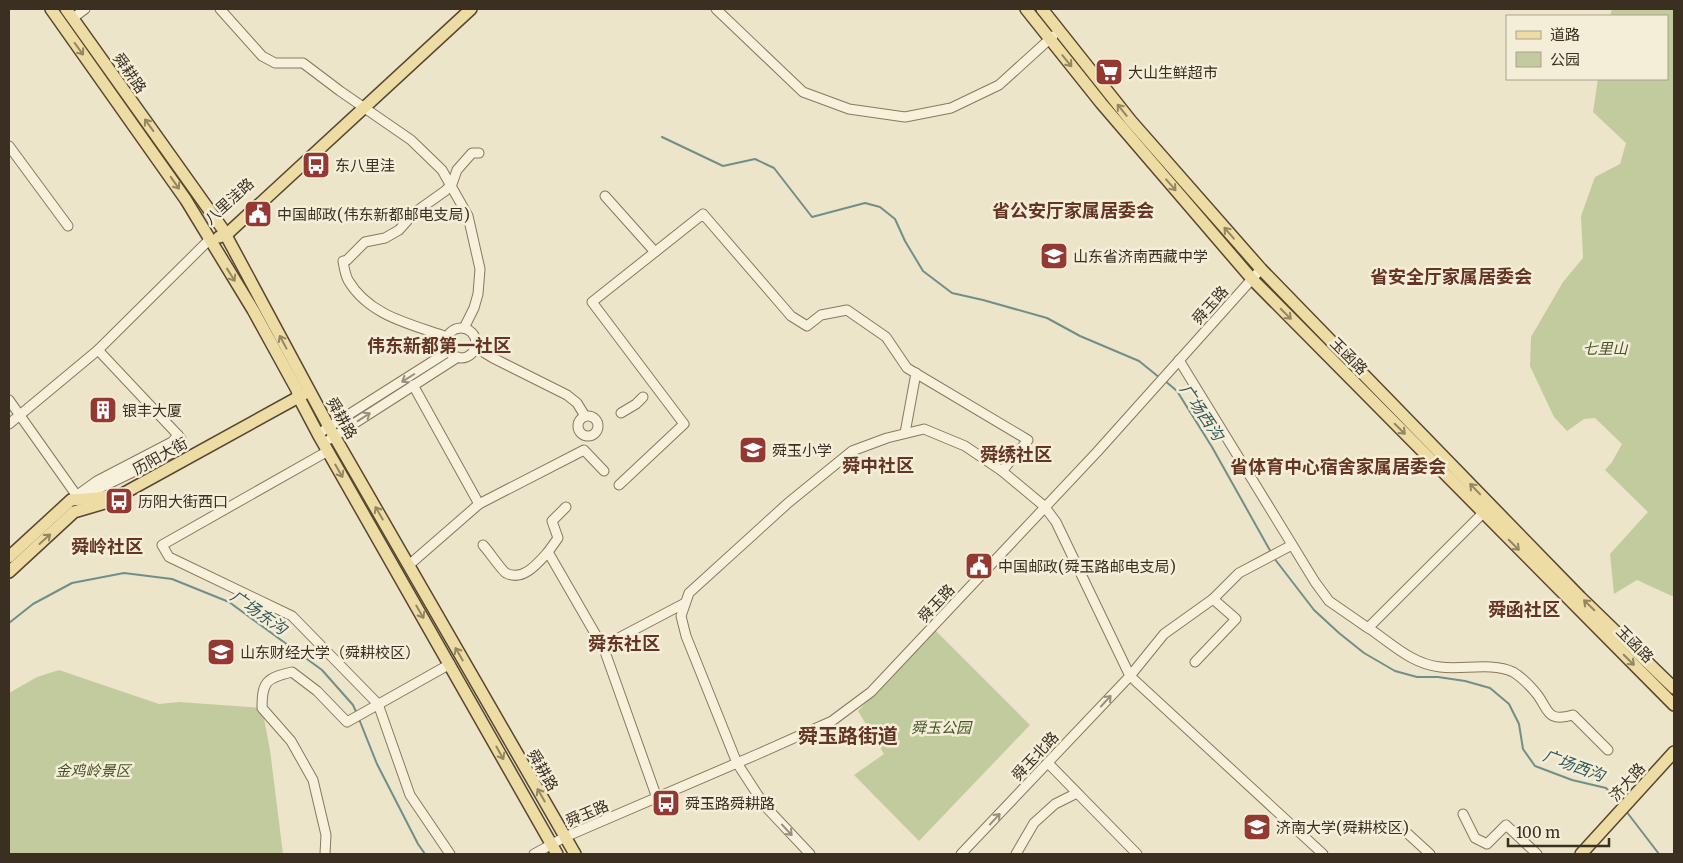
<svg xmlns="http://www.w3.org/2000/svg" width="1683" height="863" font-family="Merriweather,'Noto Sans SC',serif">
	<style>
		.green { fill: #c2cb9d }
		.lines { fill: none; stroke-linecap: round; stroke-linejoin: round }
		.stream { stroke: #708f8a; stroke-width: 2 }
		.minor-casing { stroke: #88785f; stroke-width: 11 }
		.major-casing { stroke: #574632; stroke-width: 14 }
		.minor { stroke: #f7f1dc; stroke-width: 9 }
		.major { stroke: #eddca4; stroke-width: 11 }
		.oneway { stroke: #948662 }
		.oneway2 { stroke: #98907e }
		.labels { text-anchor: middle; dominant-baseline: central; stroke-width: 5; stroke-linejoin: round; paint-order: stroke }
		.poi-label { font-size: 15px; fill: #3a2f21; stroke: #f4eed9; text-anchor: start }
		.street-label { font-size: 15px; fill: #3a2f21; stroke: #f4eed9 }
		.park-label { font-size: 15px; font-style: italic; fill: #475529; stroke: #f4eed9 }
		.water-label { font-size: 16px; font-style: italic; fill: #325858; stroke: #f4eed9 }
		.quarter-label { font-size: 18px; font-weight: bold; fill: #643523; stroke: #f4eed9 }
		.district-label { font-size: 20px; font-weight: bold; fill: #643523; stroke: #f4eed9 }
	</style>
	<rect width="100%" height="100%" fill="#ede5c9"/>
	<g class="green">
		<polygon points="1612,9 1674,9 1674,597 1637,580 1614,594 1610,554 1648,512 1605,470 1612,462 1622,444 1595,418 1584,419 1567,431 1554,417 1530,366 1531,337 1563,282 1583,258 1581,216 1595,177 1620,164 1626,143 1593,112 1598,79 1667,79 1667,16 1610,16"/>
		<polygon points="935,630 1030,725 919,841 854,775 884,754 858,711"/>
		<polygon points="59,670 159,704 179,702 262,708 270,750 283,854 9,854 9,693 37,677"/>
	</g>
	<g class="lines">
		<g class="stream">
			<polyline points="662,137 723,166 755,159 774,168 812,217 865,203 880,207 895,219 905,241 923,271 952,293 983,300 1047,318 1080,336 1139,361 1160,378"/>
			<polyline points="1164,380 1177,391 1212,447 1272,554"/>
			<polyline points="1274,558 1314,610 1339,633 1364,653 1395,671 1417,677 1438,677 1465,681 1490,688 1509,704 1519,724 1523,749 1535,766 1572,780 1606,788 1621,806"/>
			<polyline points="9,623 33,604 72,583 124,573 172,579 229,602 322,670 353,705 357,714"/>
			<polyline points="359,719 377,764 418,844 425,854"/>
			<polyline points="1626,811 1659,854"/>
		</g>
		<defs>
			<g id="minor">
				<polyline points="220,9 262,56 275,63 303,63 340,91 411,140 442,170 468,216 480,269 478,294 474,308 464,328"/>
				<polyline points="716,9 803,92 849,109 905,117 951,108 999,85 1053,36"/>
				<polyline points="73,18 85,9"/>
				<polyline points="9,146 68,226"/>
				<polyline points="605,196 655,252"/>
				<circle cx="461" cy="343" r="15"/>
				<path d="M447,337C411,324 369,316 348,280C345,274 344,267 343,261L347,260L365,242L385,238L399,230L414,213L445,191L452,184L457,170L472,153H479"/>
				<polyline points="476,346 480,350 493,358 567,395 577,403 585,416"/>
				<polyline points="1179,360 1315,582 1329,601 1368,628 1483,513"/>
				<polyline points="413,385 479,504"/>
				<polyline points="9,400 77,496"/>
				<polyline points="621,413 636,404 643,397"/>
				<circle cx="588" cy="426" r="10"/>
				<polyline points="9,424 98,350"/>
				<polyline points="905,433 916,373"/>
				<polyline points="318,434 449,351"/>
				<polyline points="330,439 458,357"/>
				<polyline points="328,451 162,545 169,557 292,616 378,704 410,795 450,854"/>
				<polyline points="619,485 684,424 592,302 703,214 791,316 807,326 821,315 847,310 886,337 907,368 1028,440 1002,471 1044,506 1056,522 1130,676 1323,854"/>
				<polyline points="72,499 97,481 172,442 178,435"/>
				<polyline points="86,499 100,488 172,453 179,446 181,439 178,435 98,350 210,239"/>
				<path d="M483,545C488,550 502,571 506,573C523,582 538,563 548,552L604,649"/>
				<polyline points="548,552 558,538 552,521 566,507"/>
				<polyline points="409,565 479,504 584,450 604,471"/>
				<path d="M1370,629C1392,644 1412,664 1440,667C1463,670 1491,662 1513,672C1520,676 1530,686 1536,693C1549,709 1546,723 1573,715L1608,750"/>
				<polyline points="1195,662 1236,619 1213,599 1239,573 1292,545"/>
				<polyline points="1048,763 1137,854"/>
				<polyline points="657,798 604,649 609,643 685,603"/>
				<polyline points="1463,814 1475,838 1487,844 1506,825 1537,854"/>
				<polyline points="1407,833 1430,854"/>
				<path d="M325,854L326,835L313,780L291,741L262,708C262,682 266,678 292,672L317,691L347,722L450,664"/>
				<polyline points="534,854 565,837 758,754 832,721 871,692 1097,452 1261,269"/>
				<polyline points="810,854 765,806 737,763 686,636 681,616 689,593 788,503 852,451 887,438 924,429 965,446 1002,471"/>
				<polyline points="961,854 1130,676 1164,634 1213,599"/>
				<polyline points="1016,854 1034,823 1055,804 1077,793"/>
			</g>
			<g id="major">
				<polyline points="51,9 186,200 253,310 297,390 299,398 318,434 557,854"/>
				<polyline points="66,9 222,228 329,427 575,854"/>
				<polyline points="1026,9 1101,103 1252,279 1674,705"/>
				<polyline points="1042,9 1131,121 1261,269 1580,597 1674,688"/>
				<polyline points="219,237 226,235 471,9"/>
				<path d="M9,557L71,500C83,498 94,500 107,496"/>
				<polyline points="9,572 74,512 108,502 304,394"/>
				<polyline points="1581,854 1674,752"/>
			</g>
		</defs>
		<use href="#minor" class="minor-casing"/>
		<use href="#major" class="major-casing"/>
		<use href="#minor" class="minor"/>
		<use href="#major" class="major"/>
	</g>
	<defs><path id="oneway-shaft" d="M-6 0H5M1.5-3L5.5 0L1.5 3" fill="none" stroke-width="1.6" stroke-linecap="round" stroke-linejoin="round" transform="scale(1.25)"/></defs>
	<g class="oneway">
		<use href="#oneway-shaft" transform="translate(79 49) rotate(54)"/>
		<use href="#oneway-shaft" transform="translate(1067 61) rotate(51)"/>
		<use href="#oneway-shaft" transform="translate(1122 110) rotate(-129)"/>
		<use href="#oneway-shaft" transform="translate(149 125) rotate(-126)"/>
		<use href="#oneway-shaft" transform="translate(175 183) rotate(55)"/>
		<use href="#oneway-shaft" transform="translate(1171 185) rotate(49)"/>
		<use href="#oneway-shaft" transform="translate(1229 233) rotate(-131)"/>
		<use href="#oneway-shaft" transform="translate(231 275) rotate(58)"/>
		<use href="#oneway-shaft" transform="translate(1286 314) rotate(45)"/>
		<use href="#oneway-shaft" transform="translate(283 342) rotate(-118)"/>
		<use href="#oneway-shaft" transform="translate(1400 429) rotate(45)"/>
		<use href="#oneway-shaft" transform="translate(339 471) rotate(60)"/>
		<use href="#oneway-shaft" transform="translate(1475 489) rotate(-134)"/>
		<use href="#oneway-shaft" transform="translate(379 513) rotate(-120)"/>
		<use href="#oneway-shaft" transform="translate(45 539) rotate(-42)"/>
		<use href="#oneway-shaft" transform="translate(1514 545) rotate(45)"/>
		<use href="#oneway-shaft" transform="translate(1589 605) rotate(-136)"/>
		<use href="#oneway-shaft" transform="translate(420 612) rotate(60)"/>
		<use href="#oneway-shaft" transform="translate(459 654) rotate(-120)"/>
		<use href="#oneway-shaft" transform="translate(1629 660) rotate(45)"/>
		<use href="#oneway-shaft" transform="translate(500 753) rotate(61)"/>
		<use href="#oneway-shaft" transform="translate(541 795) rotate(-120)"/>
	</g>
	<g class="oneway2">
		<use href="#oneway-shaft" transform="translate(408 378) rotate(148)"/>
		<use href="#oneway-shaft" transform="translate(364 417) rotate(-33)"/>
		<use href="#oneway-shaft" transform="translate(1106 701) rotate(-47)"/>
		<use href="#oneway-shaft" transform="translate(995 819) rotate(-47)"/>
		<use href="#oneway-shaft" transform="translate(787 830) rotate(47)"/>
	</g>
	<defs>
		<symbol id="supermarket-square" viewBox="-11 -11 22 22"><rect x="-9" y="-9" width="18" height="18" rx="4" fill="#943932" stroke="#f4eed9"/><path d="M-6-5.5h2.5l.6 2H6L4.5 2H-2.5L-4.4-4H-6ZM-1.5 3.2a1.3 1.3 0 1 0 .1 0ZM3 3.2a1.3 1.3 0 1 0 .1 0Z" fill="#fff"/></symbol>
		<symbol id="bus-square" viewBox="-11 -11 22 22"><rect x="-9" y="-9" width="18" height="18" rx="4" fill="#943932" stroke="#f4eed9"/><path d="M-5-6H5V4H4V6H2V4H-2V6H-4V4H-5ZM-3.5-4V0h7V-4ZM-3.5 1.2v1.5H-2V1.2ZM2 1.2v1.5H3.5V1.2Z" fill="#fff"/></symbol>
		<symbol id="civic-square" viewBox="-11 -11 22 22"><rect x="-9" y="-9" width="18" height="18" rx="4" fill="#943932" stroke="#f4eed9"/><path d="M-.6-6.5H3V-4.5H.6V-3L4-1V1h2V6H-6V1h2V-1L-.6-3ZM-1.2 2.5V6h2.4V2.5Z" fill="#fff"/></symbol>
		<symbol id="school-square" viewBox="-11 -11 22 22"><rect x="-9" y="-9" width="18" height="18" rx="4" fill="#943932" stroke="#f4eed9"/><path d="M0-5L7-2L0 1L-7-2ZM-4 1L0 2.5L4 1V4Q0 6-4 4Z" fill="#fff"/></symbol>
		<symbol id="building-square" viewBox="-11 -11 22 22"><rect x="-9" y="-9" width="18" height="18" rx="4" fill="#943932" stroke="#f4eed9"/><path d="M-4-6H4V6H1V3H-1V6H-4ZM-2.5-4.3h1.7v1.8h-1.7ZM.8-4.3h1.7v1.8H.8ZM-2.5-1h1.7V.8h-1.7ZM.8-1h1.7V.8H.8Z" fill="#fff"/></symbol>
		<symbol id="university-square" viewBox="-11 -11 22 22"><rect x="-9" y="-9" width="18" height="18" rx="4" fill="#943932" stroke="#f4eed9"/><path d="M0-5L7-2L0 1L-7-2ZM-4 1L0 2.5L4 1V4Q0 6-4 4Z" fill="#fff"/></symbol>
	</defs>
	<g fill-rule="evenodd">
		<use href="#supermarket-square" x="1093" y="56" width="32" height="32"/>
		<use href="#bus-square" x="300" y="149" width="32" height="32"/>
		<use href="#civic-square" x="242" y="198" width="32" height="32"/>
		<use href="#school-square" x="1038" y="240" width="32" height="32"/>
		<use href="#building-square" x="87" y="394" width="32" height="32"/>
		<use href="#school-square" x="737" y="434" width="32" height="32"/>
		<use href="#bus-square" x="103" y="485" width="32" height="32"/>
		<use href="#civic-square" x="963" y="550" width="32" height="32"/>
		<use href="#university-square" x="205" y="636" width="32" height="32"/>
		<use href="#bus-square" x="650" y="787" width="32" height="32"/>
		<use href="#university-square" x="1241" y="811" width="32" height="32"/>
	</g>
	<g class="labels">
		<g class="poi-label">
			<text x="1128" y="72">大山生鲜超市</text>
			<text x="335" y="165">东八里洼</text>
			<text x="277" y="214">中国邮政(伟东新都邮电支局)</text>
			<text x="1073" y="256">山东省济南西藏中学</text>
			<text x="122" y="410">银丰大厦</text>
			<text x="772" y="450">舜玉小学</text>
			<text x="138" y="501">历阳大街西口</text>
			<text x="998" y="566">中国邮政(舜玉路邮电支局)</text>
			<text x="240" y="652">山东财经大学（舜耕校区）</text>
			<text x="685" y="803">舜玉路舜耕路</text>
			<text x="1276" y="827">济南大学(舜耕校区)</text>
		</g>
		<g class="street-label">
			<text transform="translate(130 73) rotate(55)">舜耕路</text>
			<text transform="translate(229 201) rotate(-42)">八里洼路</text>
			<text transform="translate(1210 305) rotate(-48)">舜玉路</text>
			<text transform="translate(1349 356) rotate(45)">玉函路</text>
			<text transform="translate(342 418) rotate(60)">舜耕路</text>
			<text transform="translate(160 456) rotate(-29)">历阳大街</text>
			<text transform="translate(936 603) rotate(-47)">舜玉路</text>
			<text transform="translate(1635 644) rotate(45)">玉函路</text>
			<text transform="translate(1035 756) rotate(-47)">舜玉北路</text>
			<text transform="translate(543 770) rotate(60)">舜耕路</text>
			<text transform="translate(1627 782) rotate(-48)">济大路</text>
			<text transform="translate(587 813) rotate(-23)">舜玉路</text>
		</g>
		<g class="park-label">
			<text x="1605" y="348">七里山</text>
			<text x="941" y="727">舜玉公园</text>
			<text x="93" y="770">金鸡岭景区</text>
		</g>
		<g class="water-label">
			<text transform="translate(1202 412) rotate(56)">广场西沟</text>
			<text transform="translate(259 612) rotate(35)">广场东沟</text>
			<text transform="translate(1574 765) rotate(20)">广场西沟</text>
		</g>
		<g class="quarter-label">
			<text x="1073" y="210">省公安厅家属居委会</text>
			<text x="1451" y="276">省安全厅家属居委会</text>
			<text x="439" y="345">伟东新都第一社区</text>
			<text x="1016" y="454">舜绣社区</text>
			<text x="878" y="465">舜中社区</text>
			<text x="1338" y="466">省体育中心宿舍家属居委会</text>
			<text x="107" y="546">舜岭社区</text>
			<text x="1524" y="609">舜函社区</text>
			<text x="624" y="643">舜东社区</text>
		</g>
		<g class="district-label">
			<text x="848" y="735">舜玉路街道</text>
		</g>
	</g>
	<rect width="1683" height="863" fill="none" stroke="#3a2f21" stroke-width="20"/>
	<rect x="1506" y="15" width="162" height="65" fill="#f4eed9" stroke="#aaa28f"/>
	<rect x="1516" y="31" width="25" height="8" fill="#eddca4" stroke="#aaa28f"/>
	<text x="1550" y="40" font-size="15" fill="#3a2f21">道路</text>
	<rect x="1516" y="52" width="25" height="15" fill="#c2cb9d" stroke="#aaa28f"/>
	<text x="1550" y="65" font-size="15" fill="#3a2f21">公园</text>
	<path d="M1508 838v8h101v-8" fill="none" stroke="#3a2f21" stroke-width="2.5"/>
	<text x="1516" y="838" font-size="15" fill="#3a2f21" stroke="#f4eed9" stroke-width="4" paint-order="stroke">100 m</text>
</svg>
